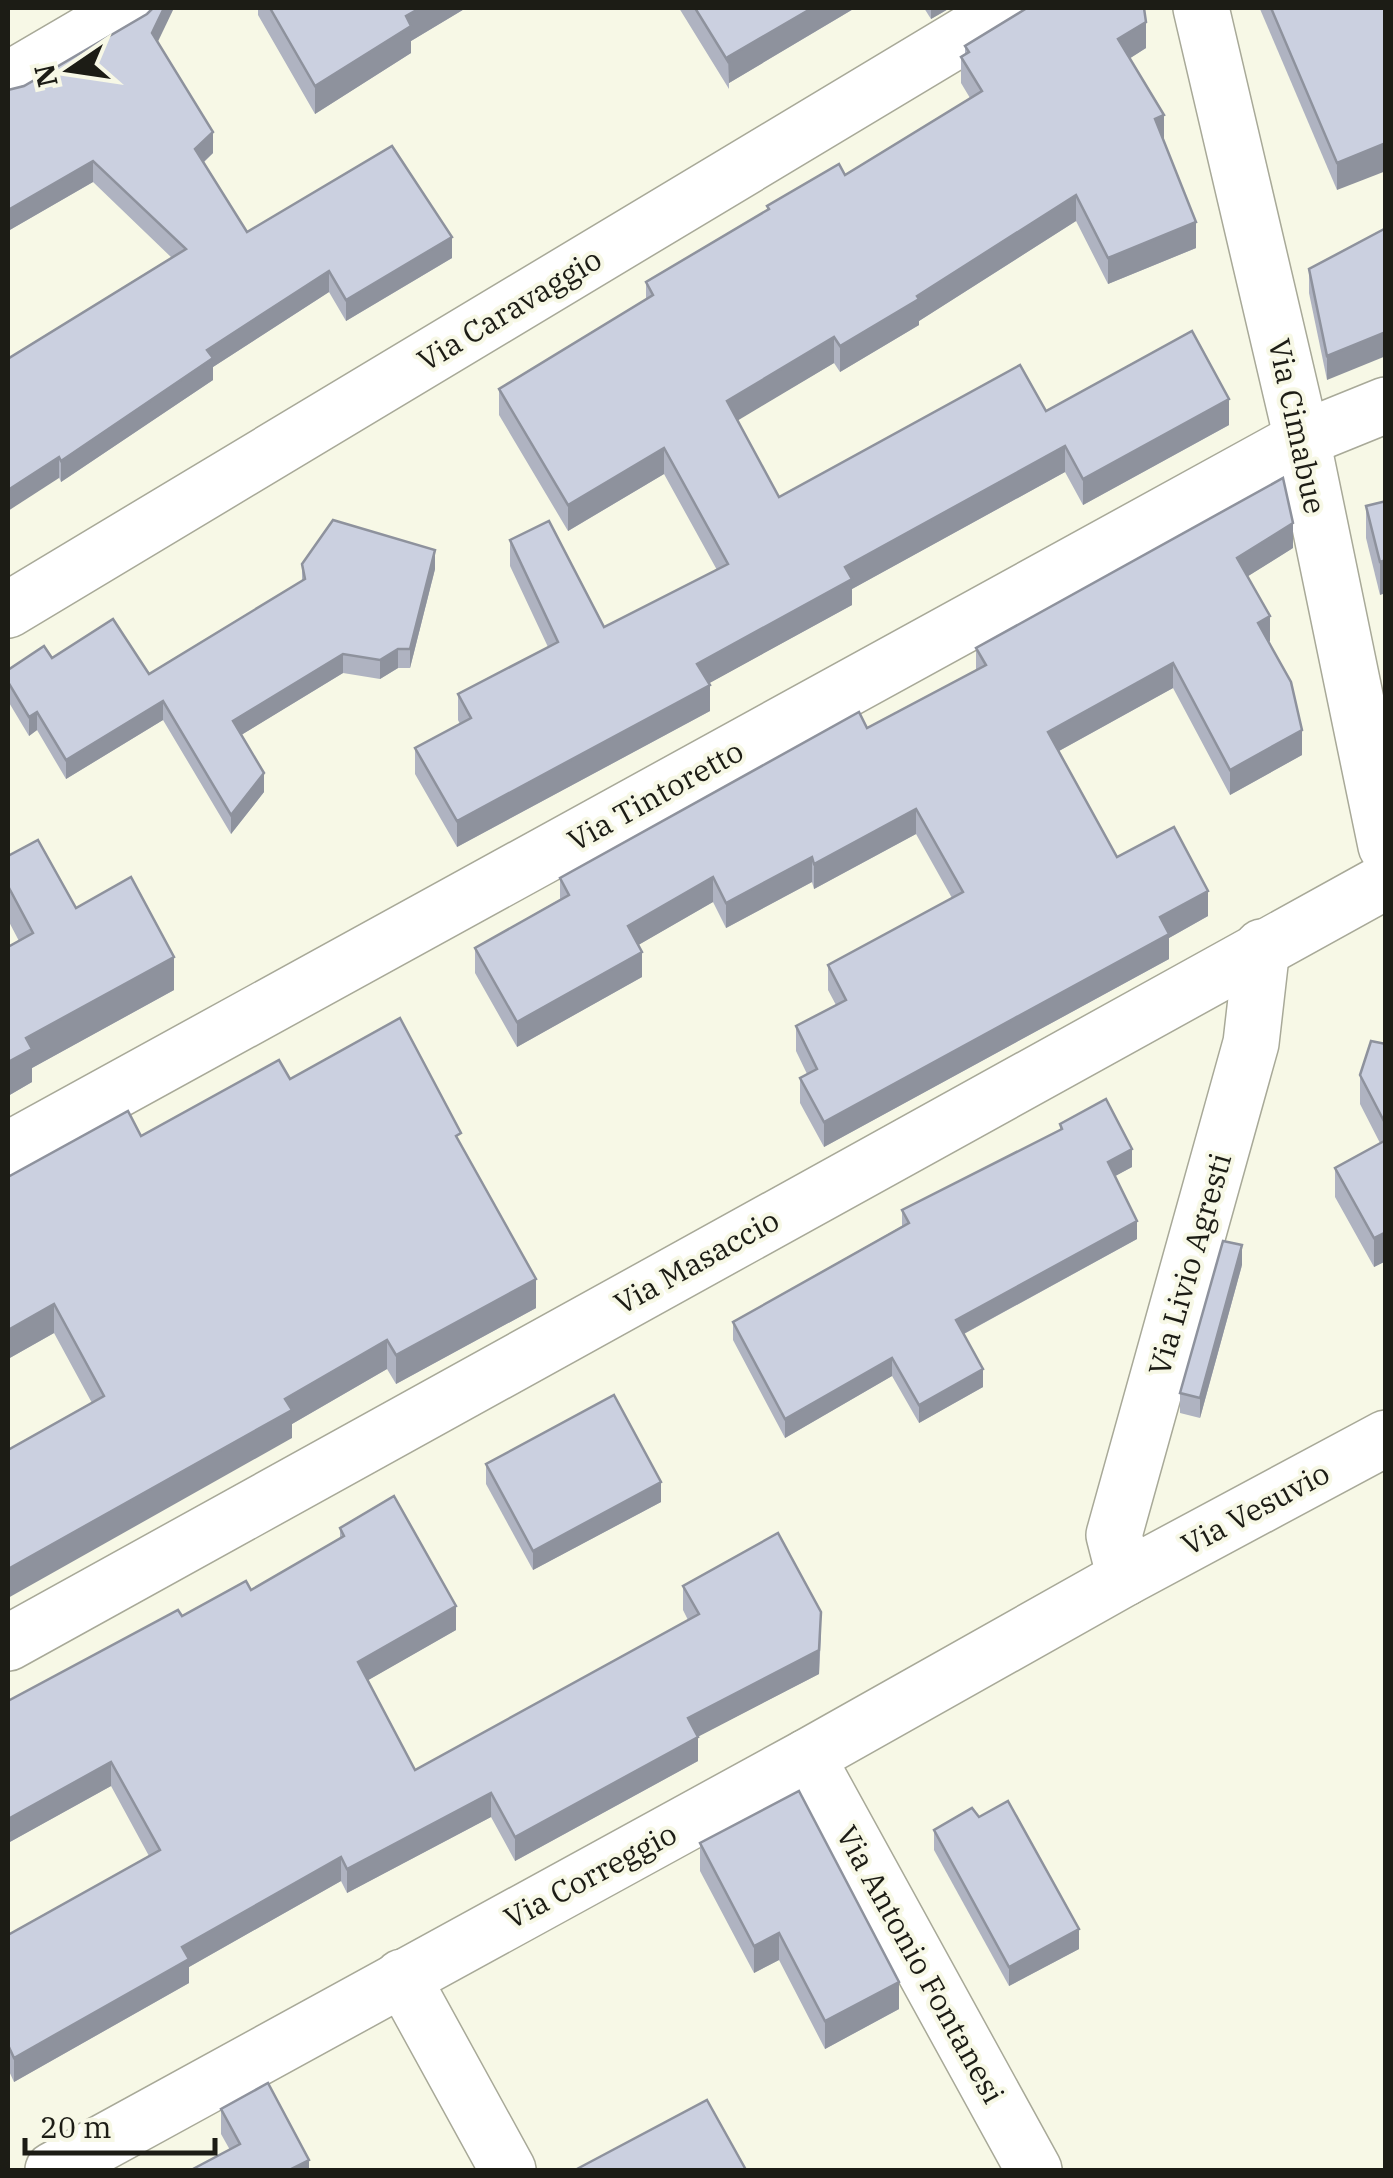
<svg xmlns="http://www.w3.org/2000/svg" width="1393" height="2178" font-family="'IBM Plex Serif',serif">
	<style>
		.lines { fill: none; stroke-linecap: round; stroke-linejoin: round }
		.street-casing { stroke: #a8a998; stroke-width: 58 }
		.secondary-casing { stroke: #a8a998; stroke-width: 58 }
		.street { stroke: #fff; stroke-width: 55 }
		.secondary { stroke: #fff; stroke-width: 55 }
		.wall { fill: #afb3c1 }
		.shaded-wall { fill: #8e929d }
		.building { fill: #cbd0e0; stroke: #8e929d; stroke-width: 2.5 }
		.labels { text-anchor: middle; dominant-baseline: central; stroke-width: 8; stroke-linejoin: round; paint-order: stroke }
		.street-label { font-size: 30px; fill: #1c1c15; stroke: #f7f8e6 }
	</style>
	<rect width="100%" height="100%" fill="#f7f8e6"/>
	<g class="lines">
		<defs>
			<g id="street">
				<polyline points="1201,8 1302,439 1386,846"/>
				<polyline points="8,80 131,8"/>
				<polyline points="8,610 1010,8"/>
				<polyline points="8,1150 1302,439 1386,405"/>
				<polyline points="1125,1578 1114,1535 1251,1043 1262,947"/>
				<polyline points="807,1757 1034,2170"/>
				<polyline points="402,1977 508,2170"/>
			</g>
			<g id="secondary">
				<polyline points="8,1643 1386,881"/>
				<polyline points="53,2170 807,1757 1125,1578 1386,1438"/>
			</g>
		</defs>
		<use href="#street" class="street-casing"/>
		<use href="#secondary" class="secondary-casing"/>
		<use href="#street" class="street"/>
		<use href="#secondary" class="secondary"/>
	</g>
	<g class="wall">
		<polygon points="258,8 466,8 411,41 411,53 315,114 258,15"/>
		<polygon points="679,8 855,8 729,83 729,89"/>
		<polygon points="924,8 950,8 931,19"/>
		<polygon points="1260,8 1386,8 1337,190 1260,9"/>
		<polygon points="158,43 213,153 203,163 247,232 452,258 346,321 329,292 213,367 213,380 61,482 9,358 172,258 93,182 8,231 8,90"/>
		<polygon points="965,46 1146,48 1130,58 1164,141 1196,248 1108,284 1076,221 919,321 919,325 840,372 834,363 737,420 779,497 1046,411 1229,425 1083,505 1065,472 852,589 852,605 709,683 710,711 457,847 415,774 415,748 460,724 458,720 458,694 548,647 510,566 510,540 604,627 717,570 664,474 568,531 499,415 499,389 646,299 646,282 767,210 767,206 845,175 970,98 961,83 961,57 965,54"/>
		<polygon points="1386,228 1327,380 1309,293 1309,269"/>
		<polygon points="1386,501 1380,595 1366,538 1366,506"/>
		<polygon points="1293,548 1248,576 1270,641 1268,642 1302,755 1230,795 1173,688 1059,751 1117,857 1208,916 1169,938 1169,959 824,1147 800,1103 800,1078 807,1074 796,1051 796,1026 836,1005 828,990 828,965 952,898 916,834 814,889 812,882 726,928 713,902 638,945 642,977 517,1047 475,973 475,948 560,899 560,878 867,728 976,670 976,648"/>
		<polygon points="302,564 435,569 410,668 398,668 380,679 343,673 241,735 264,792 231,834 163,720 66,779 37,730 29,736 8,701 8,670 52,658 149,674 302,582"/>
		<polygon points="8,856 76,908 174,990 32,1068 32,1082 8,1096 8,947 19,941 8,920"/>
		<polygon points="1386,1044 1386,1261 1374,1267 1335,1197 1335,1168 1380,1143 1360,1104 1360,1075"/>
		<polygon points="290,1079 461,1146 536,1308 396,1384 387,1369 292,1424 292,1438 92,1403 54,1333 8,1359 8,1177 141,1136"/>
		<polygon points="1060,1124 1132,1167 1115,1176 1137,1239 964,1334 983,1387 919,1423 892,1376 785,1438 733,1340 733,1322 902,1226 902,1210 1060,1130"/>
		<polygon points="1242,1265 1200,1418 1180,1413 1180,1393"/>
		<polygon points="486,1464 661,1502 533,1570 486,1484"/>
		<polygon points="340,1528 456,1630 368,1680 415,1770 688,1620 683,1610 683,1586 821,1636 819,1674 698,1736 698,1761 515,1861 491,1817 347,1893 341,1881 189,1967 189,1983 14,2082 8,2069 8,1935 149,1856 111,1786 8,1843 182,1616 251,1590 340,1538"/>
		<polygon points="934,1830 1079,1949 1009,1986 934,1850"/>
		<polygon points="700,1843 899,2009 825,2049 779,1960 754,1973 700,1871"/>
		<polygon points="221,2109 309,2170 230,2150 221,2134"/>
	</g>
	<g class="shaded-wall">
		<polygon points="164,8 174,8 152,54 152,33"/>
		<polygon points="420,8 466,8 411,41 411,53 315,114 315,86 406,16"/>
		<polygon points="812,8 855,8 729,83 728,57"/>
		<polygon points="931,8 950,8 931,19"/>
		<polygon points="1146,22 1146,48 1118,66 1118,39"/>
		<polygon points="1164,115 1164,141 1155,145 1155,119"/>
		<polygon points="213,132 213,153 195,170 195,149"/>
		<polygon points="1386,143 1386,171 1337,190 1337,163"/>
		<polygon points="93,161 93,182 8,231 8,210"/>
		<polygon points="1076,195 1076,221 919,321 919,325 840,372 840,346"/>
		<polygon points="1196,222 1196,248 1108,284 1108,258"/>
		<polygon points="452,237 452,258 346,321 346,300"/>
		<polygon points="329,271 329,292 213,367 213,380 61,482 61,461 207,350"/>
		<polygon points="1386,332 1386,356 1327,380 1327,356"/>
		<polygon points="834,337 834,363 727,427 727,401"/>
		<polygon points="1229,399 1229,425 1083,505 1083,479"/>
		<polygon points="1065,446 1065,472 852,589 852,605 697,690 697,664 845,567"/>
		<polygon points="664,448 664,474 568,531 568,505"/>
		<polygon points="59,457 59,478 8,511 8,490"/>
		<polygon points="1293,523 1293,548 1237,583 1237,558"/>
		<polygon points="435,550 435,569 410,668 410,649"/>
		<polygon points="1386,560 1386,593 1380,595 1380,562"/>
		<polygon points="1270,616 1270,641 1258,648 1258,623"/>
		<polygon points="398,649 398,668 380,679 380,660"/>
		<polygon points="343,654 343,673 233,740 233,721"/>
		<polygon points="1173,663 1173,688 1048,757 1048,732"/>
		<polygon points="710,685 710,711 457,847 457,821"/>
		<polygon points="163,701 163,720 66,779 66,760"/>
		<polygon points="37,712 37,730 29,736 29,717"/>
		<polygon points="1302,730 1302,755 1230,795 1230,770"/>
		<polygon points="264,773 264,792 231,834 231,815"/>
		<polygon points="916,809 916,834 814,889 814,864"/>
		<polygon points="812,857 812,882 726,928 726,903"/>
		<polygon points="713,877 713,902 628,951 628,926"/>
		<polygon points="1208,891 1208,916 1169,938 1169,959 824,1147 824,1122 1160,917"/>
		<polygon points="642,952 642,977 517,1047 517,1022"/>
		<polygon points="174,957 174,990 32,1068 32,1082 8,1096 8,1062 26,1038"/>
		<polygon points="1132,1149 1132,1167 1108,1180 1108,1162"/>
		<polygon points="1137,1221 1137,1239 956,1338 956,1320"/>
		<polygon points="1386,1232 1386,1261 1374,1267 1374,1238"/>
		<polygon points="1242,1245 1242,1265 1200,1418 1200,1398"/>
		<polygon points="536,1279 536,1308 396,1384 396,1355"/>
		<polygon points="54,1304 54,1333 8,1359 8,1330"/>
		<polygon points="387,1340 387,1369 292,1424 292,1438 8,1598 8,1569 285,1399"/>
		<polygon points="892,1358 892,1376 785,1438 785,1419"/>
		<polygon points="983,1369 983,1387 919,1423 919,1405"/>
		<polygon points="661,1482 661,1502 533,1570 533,1551"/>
		<polygon points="456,1606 456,1630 358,1686 358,1662"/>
		<polygon points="821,1612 819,1674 688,1742 688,1718"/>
		<polygon points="698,1737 698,1761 515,1861 515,1837"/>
		<polygon points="111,1762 111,1786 8,1843 8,1819"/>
		<polygon points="491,1793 491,1817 347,1893 347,1869"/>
		<polygon points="341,1857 341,1881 189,1967 189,1983 14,2082 14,2058 182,1947"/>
		<polygon points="1079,1929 1079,1949 1009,1986 1009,1967"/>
		<polygon points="779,1933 779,1960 754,1973 754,1946"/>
		<polygon points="899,1982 899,2009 825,2049 825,2021"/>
		<polygon points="309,2160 309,2170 289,2170"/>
	</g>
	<g class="building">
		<polygon points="153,8 164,8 152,33 213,132 195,149 247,232 392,146 452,237 346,300 329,271 207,350 213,358 61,461 59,457 8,490 8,355 9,358 186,249 93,161 8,210 8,90 24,86 147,14"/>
		<polygon points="270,8 420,8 406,16 411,26 315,86"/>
		<polygon points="695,8 812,8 728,57 729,63"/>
		<polygon points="1027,8 1144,8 1146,22 1118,39 1164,115 1155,119 1196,222 1108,258 1076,195 917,296 919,299 840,346 834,337 727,401 779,497 1020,365 1046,411 1192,331 1229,399 1083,479 1065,446 845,567 852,579 697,664 710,685 457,821 415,748 471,718 458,694 558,642 510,540 549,521 604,627 728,564 664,448 568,505 499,389 653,295 646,282 769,209 767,206 839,164 845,175 982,91 961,57 969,52 965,46"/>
		<polygon points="1271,8 1386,8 1386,143 1337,163"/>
		<polygon points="1386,228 1386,332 1327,356 1309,269"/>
		<polygon points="1283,478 1293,523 1237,558 1270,616 1258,623 1291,682 1302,730 1230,770 1173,663 1048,732 1117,857 1174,827 1208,891 1160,917 1169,934 824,1122 800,1078 817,1069 796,1026 846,1000 828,965 963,892 916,809 814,864 812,857 726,903 713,877 628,926 642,952 517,1022 475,948 569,895 560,878 859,712 867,728 986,665 976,648"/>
		<polygon points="1386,501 1386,560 1380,562 1366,506"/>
		<polygon points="333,520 435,550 410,649 398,649 380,660 343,654 233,721 264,773 231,815 163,701 66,760 37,712 29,717 8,682 8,670 44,646 52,658 113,619 149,674 305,579 302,564"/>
		<polygon points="38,840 76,908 131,877 174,957 26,1038 32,1049 8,1062 8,947 33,933 8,886 8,856"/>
		<polygon points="400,1018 461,1133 456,1136 536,1279 396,1355 387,1340 285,1399 292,1410 8,1569 8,1450 104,1396 54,1304 8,1330 8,1177 128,1111 141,1136 279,1060 290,1079"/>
		<polygon points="1371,1041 1386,1044 1386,1125 1360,1075"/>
		<polygon points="1106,1099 1132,1149 1108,1162 1137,1221 956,1320 983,1369 919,1405 892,1358 785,1419 733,1322 909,1223 902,1210 1062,1129 1060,1124"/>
		<polygon points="1386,1140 1386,1232 1374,1238 1335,1168"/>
		<polygon points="1223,1241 1242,1245 1200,1398 1180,1393"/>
		<polygon points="614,1395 661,1482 533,1551 486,1464"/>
		<polygon points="394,1496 456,1606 358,1662 415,1770 699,1614 683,1586 778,1533 821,1612 819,1650 688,1718 698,1737 515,1837 491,1793 347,1869 341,1857 182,1947 189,1959 14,2058 8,2045 8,1935 160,1850 111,1762 8,1819 8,1701 178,1610 182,1616 246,1581 251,1590 344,1536 340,1528"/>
		<polygon points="799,1791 899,1982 825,2021 779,1933 754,1946 700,1843"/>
		<polygon points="1008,1801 1079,1929 1009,1967 934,1830 972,1808 979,1817"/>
		<polygon points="268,2083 309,2160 289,2170 191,2170 240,2144 221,2109"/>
		<polygon points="707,2100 746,2170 575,2170"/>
	</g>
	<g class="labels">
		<g class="street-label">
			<text transform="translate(509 309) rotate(-31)">Via Caravaggio</text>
			<text transform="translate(1298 426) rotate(78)">Via Cimabue</text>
			<text transform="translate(655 795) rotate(-29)">Via Tintoretto</text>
			<text transform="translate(696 1261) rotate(-29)">Via Masaccio</text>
			<text transform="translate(1189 1264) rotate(-74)">Via Livio Agresti</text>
			<text transform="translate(1255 1508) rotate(-28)">Via Vesuvio</text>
			<text transform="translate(590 1875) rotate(-28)">Via Correggio</text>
			<text transform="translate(921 1964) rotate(61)">Via Antonio Fontanesi</text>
		</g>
	</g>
	<rect width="1393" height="2178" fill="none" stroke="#1c1c15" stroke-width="20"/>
	<g transform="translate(70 70) rotate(257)" stroke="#f7f8e6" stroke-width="8" paint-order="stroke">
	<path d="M0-8L18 38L0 25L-18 38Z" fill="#1c1c15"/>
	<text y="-15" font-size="28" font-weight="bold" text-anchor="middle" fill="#1c1c15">N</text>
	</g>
	<path d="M25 2138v15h190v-15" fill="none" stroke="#1c1c15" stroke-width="5"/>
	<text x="40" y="2138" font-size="30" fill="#1c1c15" stroke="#f7f8e6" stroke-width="8" paint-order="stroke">20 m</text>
</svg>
